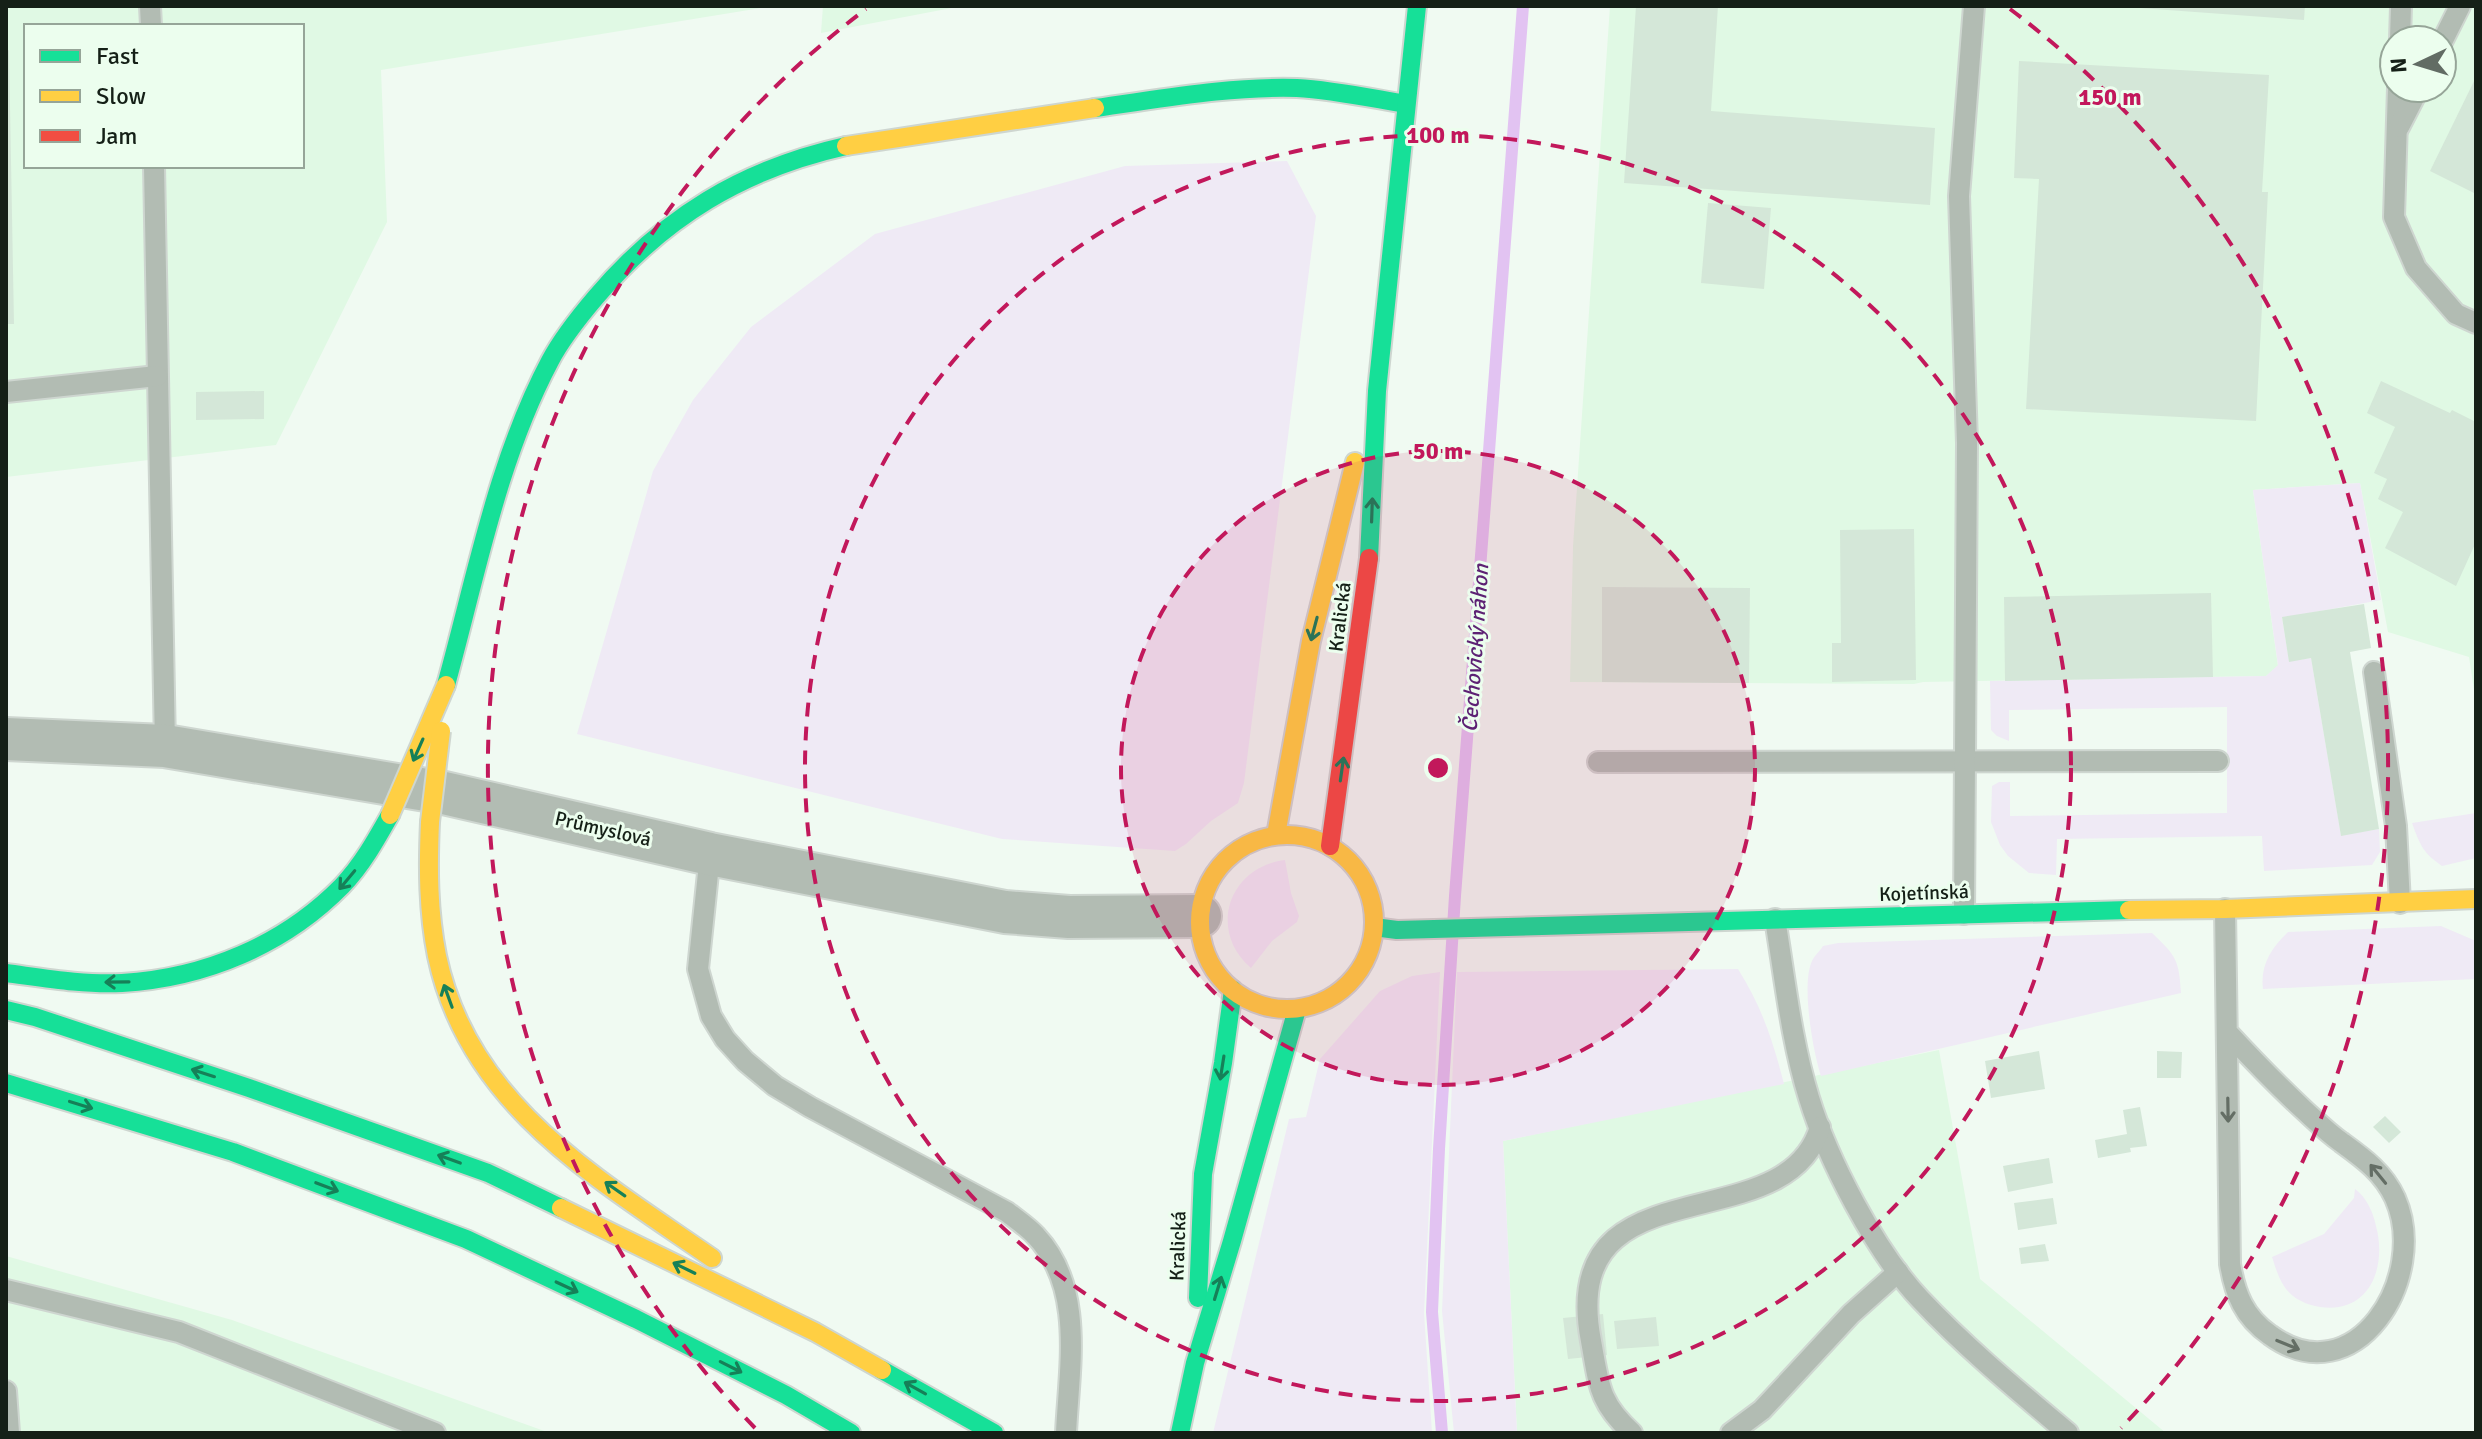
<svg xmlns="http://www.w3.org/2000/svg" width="2482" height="1439" font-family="Signika,sans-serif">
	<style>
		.built { fill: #e0f9e4; fill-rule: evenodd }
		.green { fill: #efeaf5 }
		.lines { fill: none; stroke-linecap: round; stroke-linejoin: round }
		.stream { stroke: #e2c3f2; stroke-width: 12 }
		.building { fill: #d4e7d8 }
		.lane-casing { stroke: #ced6d0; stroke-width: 24 }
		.street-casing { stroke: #ced6d0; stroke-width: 46 }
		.fast-casing { stroke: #ced6d0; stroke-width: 22 }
		.slow-casing { stroke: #ced6d0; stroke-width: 22 }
		.jam-casing { stroke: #ced6d0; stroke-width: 22 }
		.lane { stroke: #b2bcb3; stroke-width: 20 }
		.street { stroke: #b2bcb3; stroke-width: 42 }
		.fast { stroke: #16e098; stroke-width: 18 }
		.slow { stroke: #ffcf43; stroke-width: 18 }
		.jam { stroke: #f24e42; stroke-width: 18 }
		.slow-bridge-casing { stroke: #ced6d0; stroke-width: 22; stroke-linecap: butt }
		.slow-bridge { stroke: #ffcf43; stroke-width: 18 }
		.oneway { stroke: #168058 }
		.oneway2 { stroke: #646e65 }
		.ring { fill: none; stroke: #c2185b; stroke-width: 4; stroke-dasharray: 14 10 }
		.labels { text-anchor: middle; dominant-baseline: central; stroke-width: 6; stroke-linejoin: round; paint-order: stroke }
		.street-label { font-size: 20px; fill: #152017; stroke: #ecfeee }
		.water-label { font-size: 22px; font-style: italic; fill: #5d2274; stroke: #ecfeee }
		.centre { fill: #c2185b; stroke: #ecfeee; stroke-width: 4 }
		.ring-label { font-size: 24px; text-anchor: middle; font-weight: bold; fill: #c2185b; stroke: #ecfeee; stroke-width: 6; stroke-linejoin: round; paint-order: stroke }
	</style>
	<rect width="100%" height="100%" fill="#f0faf2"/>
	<g class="built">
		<path d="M6,6H773L381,70L387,222L276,445L6,477ZM26,26H302V166H26Z"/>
		<polygon points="823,6 962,6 821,33"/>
		<path d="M1610,6H2476V703L2469,657L2388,632L2360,483L2253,490L2278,666L2266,676L1923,682L1914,684L1570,682L1573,546ZM2394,40H2442V88H2394Z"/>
		<polygon points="1939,1050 1980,1279 2166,1433 1517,1433 1503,1141"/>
		<polygon points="6,1256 232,1320 550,1433 6,1433"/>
	</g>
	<g class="green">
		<polygon points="1287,161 1316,216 1244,783 1238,803 1211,821 1186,844 1175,851 1002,839 577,734 653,471 693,400 751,327 875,234 1125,166"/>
		<polygon points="2360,483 2381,600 2282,618 2289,661 2311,658 2341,835 2379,829 2380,852 2372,865 2264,871 2262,836 2057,839 2056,875 2029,873 2008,856 2000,845 1991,822 1992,786 1999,782 2010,782 2010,816 2227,813 2227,707 2009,710 2009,741 1997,736 1991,730 1990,681 2266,676 2278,665 2253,490"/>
		<path d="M2476,813V858L2442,866C2423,853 2420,845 2412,823Z"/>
		<path d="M1285,860L1291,893L1299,916L1297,922L1272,941L1251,968C1207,930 1229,867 1285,860Z"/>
		<path d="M2441,926L2476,941V983L2475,979L2263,989C2260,966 2271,948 2288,932Z"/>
		<path d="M2152,933C2176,956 2179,959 2181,993L1821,1076C1813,1052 1801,984 1812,961C1814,956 1820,951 1823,946L1838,943Z"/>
		<path d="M1738,969C1762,1007 1773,1041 1784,1084L1503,1141L1517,1433H1454L1442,1311L1457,972Z"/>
		<polygon points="1440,972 1424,1313 1432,1433 1213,1433 1289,1119 1306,1117 1320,1059 1380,991 1412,976"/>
		<path d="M2355,1189C2367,1198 2373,1212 2376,1226C2387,1267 2370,1314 2320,1307C2306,1305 2291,1298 2284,1286C2278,1277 2275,1266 2272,1257L2324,1234L2354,1198Z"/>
	</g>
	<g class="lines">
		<polyline class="stream" points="1442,1433 1432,1312 1439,1149 1455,896 1523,6"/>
	</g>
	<g class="building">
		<polygon points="1636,6 1718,6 1711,111 1935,128 1930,205 1624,183"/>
		<polygon points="2140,6 2305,6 2304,20 2140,8"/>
		<polygon points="9,50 14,324 6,324 6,51"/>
		<polygon points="2019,61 2269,75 2262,192 2268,192 2256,421 2026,409 2039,179 2014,178"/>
		<polygon points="2476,77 2476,194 2430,171"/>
		<polygon points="1708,203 1771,208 1764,289 1701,283"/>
		<polygon points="2381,381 2450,413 2452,410 2476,422 2476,542 2456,586 2385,548 2403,512 2378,499 2387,479 2374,473 2395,427 2367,413"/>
		<polygon points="264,391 264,419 196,420 196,392"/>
		<polygon points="1914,529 1916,680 1832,682 1832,643 1841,643 1840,530"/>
		<polygon points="1602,587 1750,588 1749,683 1602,682"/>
		<polygon points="2211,593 2213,677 2005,681 2004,597"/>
		<polygon points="2364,604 2371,648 2350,652 2379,829 2341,836 2311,658 2289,662 2282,617"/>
		<polygon points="2039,1051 2045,1089 1991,1098 1985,1061"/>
		<polygon points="2157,1051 2182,1052 2181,1078 2157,1078"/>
		<polygon points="2140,1107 2147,1146 2130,1148 2131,1152 2098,1158 2095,1140 2127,1134 2123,1110"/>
		<polygon points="2385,1116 2401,1132 2389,1143 2373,1127"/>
		<polygon points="2049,1158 2053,1183 2008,1192 2003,1166"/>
		<polygon points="2053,1198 2057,1224 2018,1230 2014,1203"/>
		<polygon points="2045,1244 2049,1261 2021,1264 2019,1248"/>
		<polygon points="1603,1314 1607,1355 1568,1359 1563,1318"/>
		<polygon points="1656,1317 1659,1346 1617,1349 1614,1321"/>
	</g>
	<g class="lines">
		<defs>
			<g id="lane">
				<polyline points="150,6 151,26"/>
				<polyline points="2400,40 2401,6"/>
				<polyline points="2442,42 2460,6"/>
				<polyline points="2398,88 2394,217 2416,268 2456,314 2476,323"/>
				<polyline points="2399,127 2419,88"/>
				<polyline points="154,166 165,746"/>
				<polyline points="6,392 157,376"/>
				<polyline points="2374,672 2396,826 2400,903"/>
				<polyline points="1598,762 2218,761"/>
				<path d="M710,854L698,969L711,1016L725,1039L745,1061L775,1086L810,1107L1007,1212C1017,1220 1028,1227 1036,1236C1085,1288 1069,1368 1066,1433"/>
				<path d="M2225,909L2230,1264C2235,1294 2244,1317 2270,1335C2355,1397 2430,1277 2395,1198C2383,1172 2363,1158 2341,1142C2328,1133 2316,1121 2304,1110C2277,1085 2252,1059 2227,1032"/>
				<polyline points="1964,914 1967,443 1959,196 1974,6"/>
				<path d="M1775,919C1785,979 1791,1040 1809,1098C1828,1160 1875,1251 1920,1299C1965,1347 2017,1390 2068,1433"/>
				<polyline points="6,1290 179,1332 435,1433"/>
				<polyline points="6,1391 9,1433"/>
				<path d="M1632,1433C1598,1402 1599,1384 1591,1341C1556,1157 1786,1245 1820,1127"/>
				<polyline points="1731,1433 1762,1410 1851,1314 1898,1272"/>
			</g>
			<polyline id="street" points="6,739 165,746 444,793 710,854 1005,912 1069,917 1200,916"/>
			<g id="fast">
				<path d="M1095,108C1161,99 1229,86 1297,88C1333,90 1370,98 1406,104"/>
				<polyline points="1369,558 1377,391 1417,6"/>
				<path d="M446,685C476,577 497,461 550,361C562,338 579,317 596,297C664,217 743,169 846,146"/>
				<polyline points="1374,927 1397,930 2129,910"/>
				<path d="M6,973C44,978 84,985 122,983C205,978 284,945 342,886C362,865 376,840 390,815"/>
				<polyline points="6,1010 35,1017 249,1088 488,1173 561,1208"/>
				<polyline points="6,1083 233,1152 466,1239 636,1319 786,1395 851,1433"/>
				<polyline points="1198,1298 1203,1174 1223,1063 1233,990"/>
				<polyline points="882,1370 994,1433"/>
				<polyline points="1180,1433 1195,1363 1232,1241 1297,1009"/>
			</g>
			<g id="slow">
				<polyline points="846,146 1095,108"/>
				<path d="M430,822C428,867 428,911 437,956C468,1105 597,1178 712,1258"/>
				<circle cx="1287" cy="922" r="87"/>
				<polyline points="1276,835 1311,641 1355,462"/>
				<polyline points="2129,910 2225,909 2476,899"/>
				<polyline points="561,1208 815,1332 882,1370"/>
			</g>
			<polyline id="jam" points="1330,846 1369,558"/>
		</defs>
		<use href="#lane" class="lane-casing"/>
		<use href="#street" class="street-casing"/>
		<use href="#fast" class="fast-casing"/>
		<use href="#slow" class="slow-casing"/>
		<use href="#jam" class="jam-casing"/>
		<use href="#lane" class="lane"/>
		<use href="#street" class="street"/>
		<use href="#fast" class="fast"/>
		<use href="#slow" class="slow"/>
		<use href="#jam" class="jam"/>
		<defs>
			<g id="slow-bridge">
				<polyline points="390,815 446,685"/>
				<polyline points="430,822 441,731"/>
			</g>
		</defs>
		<use href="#slow-bridge" class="slow-bridge-casing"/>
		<use href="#slow-bridge" class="slow-bridge"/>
	</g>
	<defs><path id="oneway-shaft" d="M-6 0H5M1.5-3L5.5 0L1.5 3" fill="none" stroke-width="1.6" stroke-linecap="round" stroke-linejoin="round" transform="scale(2)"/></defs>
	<g class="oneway">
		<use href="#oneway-shaft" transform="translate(1372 510) rotate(-88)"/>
		<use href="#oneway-shaft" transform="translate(1314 629) rotate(105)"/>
		<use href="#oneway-shaft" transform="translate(418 750) rotate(114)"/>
		<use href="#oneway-shaft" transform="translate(1342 769) rotate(-82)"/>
		<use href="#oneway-shaft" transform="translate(347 880) rotate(130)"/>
		<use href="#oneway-shaft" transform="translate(117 982) rotate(179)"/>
		<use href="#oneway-shaft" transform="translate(448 996) rotate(-110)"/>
		<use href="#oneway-shaft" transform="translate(1222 1068) rotate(99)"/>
		<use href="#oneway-shaft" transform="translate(203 1073) rotate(-162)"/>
		<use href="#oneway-shaft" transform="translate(81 1105) rotate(17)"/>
		<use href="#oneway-shaft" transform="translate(449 1159) rotate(-160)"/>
		<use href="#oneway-shaft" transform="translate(327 1187) rotate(21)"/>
		<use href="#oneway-shaft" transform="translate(615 1189) rotate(-145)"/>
		<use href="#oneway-shaft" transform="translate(684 1268) rotate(-154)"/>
		<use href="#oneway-shaft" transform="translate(567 1287) rotate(25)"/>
		<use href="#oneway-shaft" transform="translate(1218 1288) rotate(-73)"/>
		<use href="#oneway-shaft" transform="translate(731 1367) rotate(27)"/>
		<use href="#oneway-shaft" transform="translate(915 1388) rotate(-151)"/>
	</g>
	<g class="oneway2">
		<use href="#oneway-shaft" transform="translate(2228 1110) rotate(89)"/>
		<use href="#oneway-shaft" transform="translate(2378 1174) rotate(-129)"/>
		<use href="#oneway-shaft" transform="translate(2288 1345) rotate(22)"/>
	</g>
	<circle cx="1438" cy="768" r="317" fill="#c2185b" fill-opacity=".12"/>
	<g class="ring">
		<circle cx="1438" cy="768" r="317"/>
		<circle cx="1438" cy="768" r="633"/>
		<path d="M755 1428A950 950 0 0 1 866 9M2010 9A950 950 0 0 1 2121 1428"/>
	</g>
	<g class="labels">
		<g class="street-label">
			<text transform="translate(1340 617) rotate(-83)">Kralická</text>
			<text transform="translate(603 829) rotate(13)">Průmyslová</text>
			<text transform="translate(1924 893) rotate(-2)">Kojetínská</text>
			<text transform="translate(1178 1246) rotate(-88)">Kralická</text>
		</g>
		<g class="water-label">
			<text transform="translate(1475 648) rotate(-86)">Čechovický náhon</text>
		</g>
	</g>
	<circle cx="1438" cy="768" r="12" class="centre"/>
	<g class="ring-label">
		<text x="2110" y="105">150 m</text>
		<text x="1438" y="143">100 m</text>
		<text x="1438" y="459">50 m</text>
	</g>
	<rect width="2482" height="1439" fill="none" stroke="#152017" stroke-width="16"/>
	<rect x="24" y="24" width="280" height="144" fill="#ecfeee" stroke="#96a598" stroke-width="2"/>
	<rect x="40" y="50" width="40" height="12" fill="#16e098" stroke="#96a598" stroke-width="2"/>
	<text x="96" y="64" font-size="24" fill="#152017">Fast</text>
	<rect x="40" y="90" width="40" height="12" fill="#ffcf43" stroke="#96a598" stroke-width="2"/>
	<text x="96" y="104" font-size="24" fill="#152017">Slow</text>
	<rect x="40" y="130" width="40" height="12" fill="#f24e42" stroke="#96a598" stroke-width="2"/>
	<text x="96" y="144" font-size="24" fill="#152017">Jam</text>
	<g transform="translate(2418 64) rotate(266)"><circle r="38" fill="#ecfeee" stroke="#96a598" stroke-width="2"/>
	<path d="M0-6L14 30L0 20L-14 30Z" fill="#626c64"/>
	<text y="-12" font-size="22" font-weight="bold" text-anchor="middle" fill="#152017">N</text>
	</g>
</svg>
